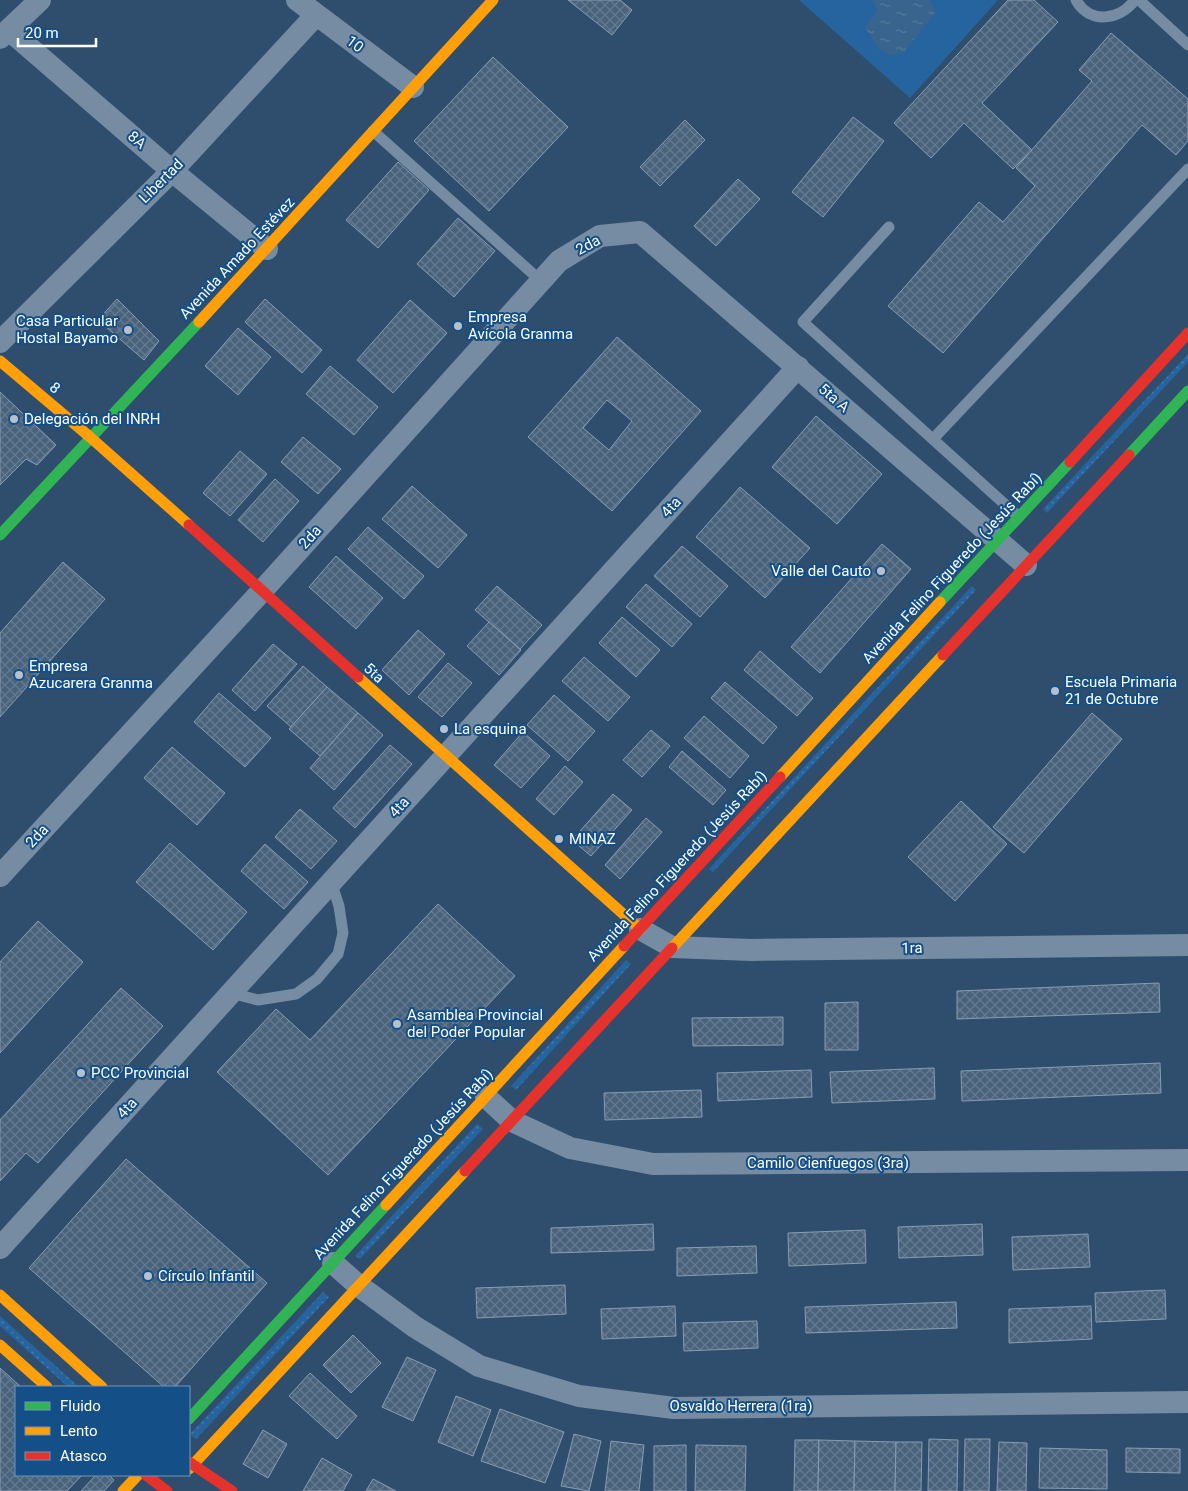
<svg xmlns="http://www.w3.org/2000/svg" width="1188" height="1491" font-family="Roboto,sans-serif">
	<style>
		.garden { fill: url(#garden-dots) }
		.pitch { fill: #25649e }
		.water { fill: url(#water-ripples) }
		.building { fill: url(#building-cross-hatch); stroke: #899db1; fill-rule: evenodd }
		.lines { fill: none; stroke-linecap: round; stroke-linejoin: round }
		.lane { stroke: #758ca3; stroke-width: 11 }
		.street { stroke: #758ca3; stroke-width: 22 }
		.fast { stroke: #30b455; stroke-width: 11 }
		.slow { stroke: #ff9f0a; stroke-width: 11 }
		.jam { stroke: #e5322d; stroke-width: 11 }
		.poi-dot { fill: #b6c1cc; stroke: #144f88; stroke-width: 2 }
		.labels { text-anchor: middle; dominant-baseline: central; stroke-width: 4; stroke-linejoin: round; paint-order: stroke }
		.street-label { font-size: 15px; fill: #fff; stroke: #144f88 }
		.poi-label { font-size: 15px; fill: #fff; stroke: #144f88; text-anchor: start }
	</style>
	<defs>
		<pattern id="garden-dots" width="8" height="8" patternUnits="userSpaceOnUse" patternTransform="scale(1.25)"><rect width="8" height="8" fill="#25649e"/><path d="M2 2h.1M6 6h.1" fill="none" stroke="#467bad" stroke-width="1.8" stroke-linecap="round"/></pattern>
		<pattern id="water-ripples" width="26" height="14" patternUnits="userSpaceOnUse" patternTransform="scale(1.25)"><rect width="26" height="14" fill="#39648d"/><path d="M2 4q2-2 4 0t4 0M15 11q2-2 4 0t4 0" fill="none" stroke="#577b9e"/></pattern>
		<pattern id="building-cross-hatch" width="8" height="8" patternUnits="userSpaceOnUse" patternTransform="scale(1.25)"><rect width="8" height="8" fill="#49637c"/><path d="M0 0l8 8M0 8l8-8" fill="none" stroke="#647a90"/></pattern>
	</defs>
	<rect width="100%" height="100%" fill="#2f4e6d"/>
	<g class="garden">
		<polygon points="1188,354 1188,362 1047,513 1043,509"/>
		<polygon points="972,586 976,590 713,872 709,869"/>
		<polygon points="626,960 631,964 516,1090 511,1086"/>
		<polygon points="477,1124 483,1129 360,1259 355,1256"/>
		<polygon points="323,1292 329,1297 196,1439 190,1434"/>
		<polygon points="0,1316 79,1387 68,1387 0,1326"/>
	</g>
	<polygon class="pitch" points="799,0 998,0 910,98"/>
	<polygon class="water" points="873,0 930,0 935,13 904,52 891,55 878,49 865,27 877,11"/>
	<g class="building">
		<polygon points="568,0 620,0 632,10 612,35"/>
		<polygon points="1008,0 1034,0 1058,22 982,103 1032,150 1013,169 964,123 931,158 894,123"/>
		<polygon points="1111,33 1188,99 1188,141 1176,155 1142,125 943,353 888,306 979,202 1003,222 1035,186 1016,168 1092,81 1079,70"/>
		<polygon points="493,57 568,127 489,211 414,141"/>
		<polygon points="853,117 884,141 823,217 792,192"/>
		<polygon points="685,120 705,140 660,186 640,167"/>
		<polygon points="398,162 429,190 378,248 346,220"/>
		<polygon points="738,179 760,199 716,246 694,226"/>
		<polygon points="458,218 495,251 454,297 417,264"/>
		<polygon points="117,299 159,341 144,360 98,320"/>
		<polygon points="265,299 322,350 302,373 245,322"/>
		<polygon points="410,300 447,333 393,393 357,360"/>
		<polygon points="238,328 271,357 238,395 205,366"/>
		<path d="M617,337L701,411L612,511L528,437ZM607,400L632,421L609,450L583,428Z"/>
		<polygon points="330,366 378,407 354,435 306,394"/>
		<polygon points="0,392 56,445 37,465 26,459 0,485"/>
		<polygon points="816,416 882,474 837,524 772,467"/>
		<polygon points="303,437 341,469 318,494 281,462"/>
		<polygon points="240,451 267,474 230,516 203,493"/>
		<polygon points="275,479 299,501 263,542 238,520"/>
		<polygon points="412,486 467,535 438,568 382,519"/>
		<polygon points="740,487 810,548 765,598 696,537"/>
		<polygon points="368,527 424,576 404,599 348,549"/>
		<polygon points="882,544 911,569 820,673 791,647"/>
		<polygon points="682,546 728,586 700,617 654,576"/>
		<polygon points="336,556 383,598 356,629 309,587"/>
		<polygon points="63,562 105,599 0,717 0,633"/>
		<polygon points="646,584 692,624 672,647 626,607"/>
		<polygon points="497,586 542,625 520,649 475,610"/>
		<polygon points="622,617 660,650 636,677 599,643"/>
		<polygon points="489,622 521,650 499,675 467,646"/>
		<polygon points="418,630 445,654 409,695 382,670"/>
		<polygon points="273,644 297,664 255,711 232,690"/>
		<polygon points="760,651 813,698 797,716 744,670"/>
		<polygon points="584,657 630,697 608,721 562,681"/>
		<polygon points="448,663 472,683 442,717 418,697"/>
		<polygon points="303,666 327,687 291,727 267,706"/>
		<polygon points="725,682 777,727 763,744 711,698"/>
		<polygon points="327,687 358,713 320,756 289,729"/>
		<polygon points="219,693 271,738 245,767 194,722"/>
		<polygon points="554,695 595,731 568,761 527,725"/>
		<polygon points="358,713 383,735 334,790 310,768"/>
		<polygon points="1092,713 1122,739 1024,853 993,827"/>
		<polygon points="704,716 749,756 730,778 684,738"/>
		<polygon points="651,730 670,746 642,777 623,760"/>
		<polygon points="523,732 550,756 521,788 494,765"/>
		<polygon points="390,745 412,764 355,828 333,808"/>
		<polygon points="172,747 225,793 197,825 144,778"/>
		<polygon points="682,751 726,790 713,805 669,767"/>
		<polygon points="565,766 583,782 554,815 536,799"/>
		<polygon points="613,794 632,810 591,856 572,840"/>
		<polygon points="961,801 1007,844 955,901 908,857"/>
		<polygon points="300,809 337,841 311,869 275,837"/>
		<polygon points="646,818 662,832 620,879 605,865"/>
		<polygon points="170,843 247,912 213,950 136,882"/>
		<polygon points="265,844 308,882 284,909 241,871"/>
		<polygon points="438,904 515,976 328,1175 217,1072 276,1009 310,1040"/>
		<polygon points="38,921 83,962 0,1053 0,962"/>
		<polygon points="1159,983 1160,1012 957,1019 957,991"/>
		<polygon points="121,988 163,1026 38,1163 26,1153 0,1181 0,1120"/>
		<polygon points="858,1002 858,1050 825,1050 825,1003"/>
		<polygon points="783,1017 783,1045 693,1046 692,1018"/>
		<polygon points="1160,1063 1161,1093 962,1101 961,1071"/>
		<polygon points="934,1068 935,1099 832,1103 830,1072"/>
		<polygon points="811,1070 812,1097 718,1101 717,1073"/>
		<polygon points="701,1090 702,1117 605,1120 604,1093"/>
		<polygon points="126,1159 267,1283 175,1387 164,1387 29,1268"/>
		<polygon points="653,1224 654,1250 551,1253 551,1228"/>
		<polygon points="982,1224 983,1255 899,1258 898,1227"/>
		<polygon points="865,1230 866,1263 789,1266 788,1233"/>
		<polygon points="1088,1234 1090,1267 1013,1270 1012,1237"/>
		<polygon points="756,1246 757,1273 677,1276 677,1248"/>
		<polygon points="565,1285 566,1314 477,1318 476,1288"/>
		<polygon points="1165,1290 1166,1319 1096,1322 1095,1293"/>
		<polygon points="956,1302 957,1328 806,1333 805,1307"/>
		<polygon points="675,1306 676,1336 602,1339 601,1309"/>
		<polygon points="1091,1306 1092,1339 1009,1343 1009,1309"/>
		<polygon points="757,1321 758,1348 684,1351 683,1323"/>
		<polygon points="353,1335 381,1363 351,1393 323,1365"/>
		<polygon points="407,1357 436,1370 413,1421 382,1407"/>
		<polygon points="0,1368 21,1387 16,1387 16,1475 82,1475 67,1491 0,1491"/>
		<polygon points="310,1373 357,1416 337,1439 289,1396"/>
		<polygon points="456,1396 491,1410 473,1456 438,1442"/>
		<polygon points="500,1409 564,1432 545,1483 481,1461"/>
		<polygon points="263,1430 287,1444 268,1478 243,1464"/>
		<polygon points="574,1434 601,1441 589,1491 561,1486"/>
		<polygon points="929,1439 958,1440 957,1491 928,1491"/>
		<polygon points="965,1439 990,1439 989,1491 964,1491"/>
		<polygon points="795,1440 819,1440 818,1491 794,1491"/>
		<polygon points="819,1440 855,1441 854,1491 818,1491"/>
		<polygon points="611,1441 644,1445 639,1491 605,1491"/>
		<polygon points="855,1441 896,1442 895,1491 854,1491"/>
		<polygon points="896,1442 922,1442 921,1491 895,1491"/>
		<polygon points="999,1442 1027,1443 1026,1491 997,1491"/>
		<polygon points="686,1445 686,1491 654,1491 654,1446"/>
		<polygon points="696,1445 746,1446 745,1491 695,1491"/>
		<polygon points="1040,1448 1107,1450 1107,1489 1039,1488"/>
		<polygon points="1126,1448 1180,1449 1180,1473 1126,1472"/>
		<polygon points="322,1458 352,1475 343,1491 303,1491"/>
		<polygon points="96,1475 109,1475 114,1480 104,1491 81,1491"/>
		<polygon points="373,1479 396,1491 366,1491"/>
	</g>
	<g class="lines">
		<g class="lane">
			<path d="M1076,0C1090,25 1120,20 1135,0"/>
			<polyline points="1139,0 1188,45"/>
			<polyline points="373,131 541,281"/>
			<polyline points="889,227 803,322 1019,517"/>
			<polyline points="933,439 1188,169"/>
			<polyline points="231,993 258,1000 296,994 317,979 338,954 343,933 339,906 331,882"/>
		</g>
		<g class="street">
			<polyline points="297,0 413,87"/>
			<polyline points="9,30 172,171 267,249"/>
			<polyline points="0,38 40,0"/>
			<polyline points="0,342 172,171 316,15"/>
			<polyline points="0,876 261,592 559,261 600,236 640,232 1026,565"/>
			<polyline points="640,929 672,947 751,950 1188,945"/>
			<polyline points="486,1097 512,1121 570,1148 653,1164 1188,1160"/>
			<polyline points="0,1248 798,367"/>
			<polyline points="333,1263 359,1286 415,1327 479,1366 579,1396 674,1408 1188,1402"/>
		</g>
		<g class="fast">
			<polyline points="1129,455 1188,391"/>
			<polyline points="0,535 199,322"/>
			<polyline points="940,602 1070,462"/>
			<polyline points="189,1419 386,1205"/>
		</g>
		<g class="slow">
			<polyline points="199,322 493,0"/>
			<polyline points="0,361 90,437 189,525"/>
			<polyline points="358,677 640,929"/>
			<polyline points="780,777 940,602"/>
			<polyline points="672,948 943,655"/>
			<polyline points="386,1205 624,946"/>
			<polyline points="0,1295 102,1387"/>
			<polyline points="0,1345 47,1387"/>
			<polyline points="189,1469 465,1171"/>
			<polyline points="123,1491 138,1475"/>
		</g>
		<g class="jam">
			<polyline points="1070,462 1188,333"/>
			<polyline points="189,525 358,677"/>
			<polyline points="943,655 1129,455"/>
			<polyline points="624,946 780,777"/>
			<polyline points="465,1171 672,948"/>
			<polyline points="189,1462 232,1491"/>
			<polyline points="146,1475 167,1491"/>
		</g>
	</g>
	<g class="poi-dot">
		<circle cx="458" cy="326" r="5"/>
		<circle cx="128" cy="330" r="5"/>
		<circle cx="14" cy="419" r="5"/>
		<circle cx="881" cy="571" r="5"/>
		<circle cx="19" cy="675" r="5"/>
		<circle cx="1055" cy="691" r="5"/>
		<circle cx="444" cy="729" r="5"/>
		<circle cx="559" cy="839" r="5"/>
		<circle cx="397" cy="1024" r="5"/>
		<circle cx="81" cy="1073" r="5"/>
		<circle cx="148" cy="1276" r="5"/>
	</g>
	<g class="labels">
		<g class="street-label">
			<text transform="translate(355 44) rotate(37)">10</text>
			<text transform="translate(137 140) rotate(41)">8A</text>
			<text transform="translate(161 181) rotate(-45)">Libertad</text>
			<text transform="translate(588 245) rotate(-28)">2da</text>
			<text transform="translate(237 258) rotate(-47)">Avenida Amado Estévez</text>
			<text transform="translate(55 388) rotate(40)">8</text>
			<text transform="translate(834 398) rotate(41)">5ta A</text>
			<text transform="translate(671 507) rotate(-48)">4ta</text>
			<text transform="translate(310 537) rotate(-48)">2da</text>
			<text transform="translate(952 568) rotate(-47)">Avenida Felino Figueredo (Jesús Rabí)</text>
			<text transform="translate(374 673) rotate(42)">5ta</text>
			<text transform="translate(399 807) rotate(-48)">4ta</text>
			<text transform="translate(37 836) rotate(-47)">2da</text>
			<text transform="translate(677 866) rotate(-47)">Avenida Felino Figueredo (Jesús Rabí)</text>
			<text transform="translate(912 948) rotate(-1)">1ra</text>
			<text transform="translate(127 1108) rotate(-48)">4ta</text>
			<text x="828" y="1163">Camilo Cienfuegos (3ra)</text>
			<text transform="translate(403 1164) rotate(-47)">Avenida Felino Figueredo (Jesús Rabí)</text>
			<text x="741" y="1406">Osvaldo Herrera (1ra)</text>
		</g>
		<g class="poi-label">
			<text x="468" y="317">Empresa<tspan x="468" dy="17">Avícola Granma</tspan></text>
			<text x="118" y="321" text-anchor="end">Casa Particular<tspan x="118" dy="17">Hostal Bayamo</tspan></text>
			<text x="24" y="419">Delegación del INRH</text>
			<text x="871" y="571" text-anchor="end">Valle del Cauto</text>
			<text x="29" y="666">Empresa<tspan x="29" dy="17">Azucarera Granma</tspan></text>
			<text x="1065" y="682">Escuela Primaria<tspan x="1065" dy="17">21 de Octubre</tspan></text>
			<text x="454" y="729">La esquina</text>
			<text x="569" y="839">MINAZ</text>
			<text x="407" y="1015">Asamblea Provincial<tspan x="407" dy="17">del Poder Popular</tspan></text>
			<text x="91" y="1073">PCC Provincial</text>
			<text x="158" y="1276">Círculo Infantil</text>
		</g>
	</g>
	<rect x="15" y="1386" width="175" height="90" fill="#144f88" stroke="#7295b8"/>
	<rect x="25" y="1402" width="25" height="8" fill="#30b455" stroke="#7295b8"/>
	<text x="60" y="1411" font-size="15" fill="#ffffff">Fluido</text>
	<rect x="25" y="1427" width="25" height="8" fill="#ff9f0a" stroke="#7295b8"/>
	<text x="60" y="1436" font-size="15" fill="#ffffff">Lento</text>
	<rect x="25" y="1452" width="25" height="8" fill="#e5322d" stroke="#7295b8"/>
	<text x="60" y="1461" font-size="15" fill="#ffffff">Atasco</text>
	<path d="M18 38v8h78v-8" fill="none" stroke="#ffffff" stroke-width="2.5"/>
	<text x="25" y="38" font-size="15" fill="#ffffff" stroke="#144f88" stroke-width="4" paint-order="stroke">20 m</text>
</svg>
